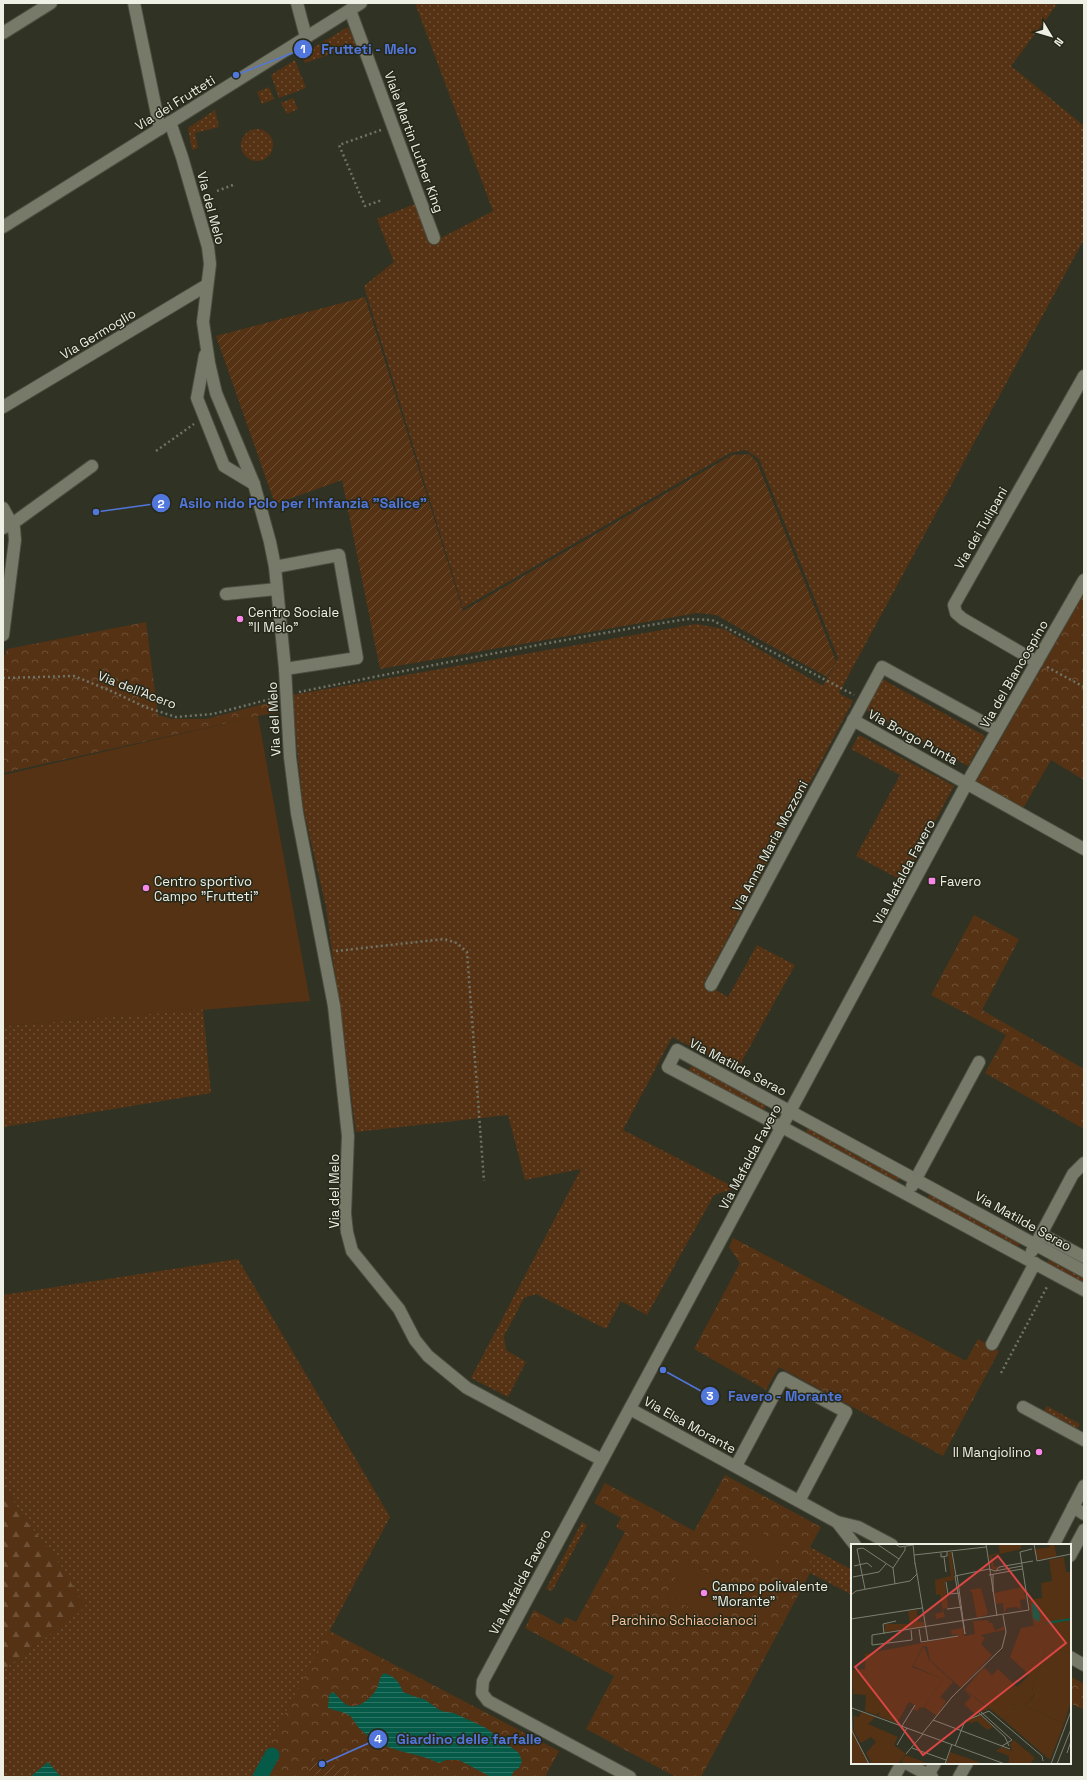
<svg xmlns="http://www.w3.org/2000/svg" width="1087" height="1780" font-family="'Space Grotesk',sans-serif">
	<style>
		.grass { fill: url(#grass-dots) }
		.forest { fill: url(#forest-firs) }
		.park { fill: url(#park-crowns) }
		.garden { fill: url(#garden-furrows) }
		.pitch { fill: #553214 }
		.water { fill: url(#water-rules) }
		.lines { fill: none; stroke-linecap: round; stroke-linejoin: round }
		.canal { stroke: #065b48; stroke-width: 15 }
		.minor-casing { stroke: #4b4d40; stroke-width: 14 }
		.path { stroke: #717366; stroke-width: 2.5; stroke-dasharray: 2 3; stroke-linecap: butt }
		.minor { stroke: #777a69; stroke-width: 12 }
		.poi-dot { fill: #f987e8; stroke: #262819; stroke-width: 1.5 }
		.labels { text-anchor: middle; dominant-baseline: central; stroke-width: 3; stroke-linejoin: round; paint-order: stroke }
		.street-label { font-size: 13px; fill: #eef0e6; stroke: #262819 }
		.poi-label { font-size: 13px; fill: #eef0e6; stroke: #262819; text-anchor: start }
		.park-label { font-size: 13px; fill: #fdc398; stroke: #262819 }
		.inset-river { fill: none; stroke: #065b48; stroke-width: 2 }
		.inset-road { fill: none; stroke: #7c7e71; stroke-width: 1 }
		.view { fill: #da4644; fill-opacity: 0.15; stroke: #da4644; stroke-width: 2 }
		.inset-edge { fill: none; stroke: #eef0e6; stroke-width: 2 }
		.leader { fill: none; stroke: #5176dc; stroke-width: 1.5 }
		.callout-dot { fill: #5176dc; stroke: #262819; stroke-width: 1.5 }
		.mark-label { font-size: 12px; text-anchor: middle; font-weight: bold; fill: #fff }
		.callout-label { font-size: 14px; text-anchor: middle; font-weight: bold; fill: #5176dc; stroke: #262819; stroke-width: 3; stroke-linejoin: round; paint-order: stroke }
	</style>
	<defs>
		<pattern id="grass-dots" width="8" height="8" patternUnits="userSpaceOnUse"><rect width="8" height="8" fill="#553214"/><path d="M2 2h.1M6 6h.1" fill="none" stroke="#6e5036" stroke-width="1.8" stroke-linecap="round"/></pattern>
		<pattern id="forest-firs" width="22" height="20" patternUnits="userSpaceOnUse"><rect width="22" height="20" fill="#553214"/><path d="M5 1l3.5 6h-7zM16 11l3.5 6h-7z" fill="#6e5036"/></pattern>
		<pattern id="park-crowns" width="20" height="18" patternUnits="userSpaceOnUse"><rect width="20" height="18" fill="#553214"/><path d="M2 6a3 3 0 1 1 6 0M12 15a3 3 0 1 1 6 0" fill="none" stroke="#6e5036"/></pattern>
		<pattern id="garden-furrows" width="10" height="10" patternUnits="userSpaceOnUse"><rect width="10" height="10" fill="#553214"/><path d="M-1 1l2-2M0 10L10 0M9 11l2-2" fill="none" stroke="#6e5036"/></pattern>
		<pattern id="water-rules" width="6" height="5" patternUnits="userSpaceOnUse"><rect width="6" height="5" fill="#065b48"/><path d="M0 2.5h6" fill="none" stroke="#2b7362"/></pattern>
	</defs>
	<rect width="100%" height="100%" fill="#303223"/>
	<g class="grass">
		<polygon points="415,3 1058,3 1011,66 1084,126 1084,239 839,693 853,701 704,983 728,997 757,945 795,965 737,1070 672,1037 623,1130 736,1188 714,1195 647,1315 621,1301 606,1329 536,1294 524,1298 504,1336 506,1350 526,1362 508,1397 471,1378 581,1169 525,1180 508,1115 356,1132 326,907 303,807 292,695 696,624 724,629 823,686 838,658 759,459 746,450 730,453 463,608 364,286 394,262 377,219 415,204 431,243 493,211"/>
		<polygon points="348,27 356,45 305,63 301,55"/>
		<polygon points="295,60 306,88 279,98 271,75"/>
		<polygon points="269,87 274,99 262,104 257,92"/>
		<polygon points="293,98 298,109 287,114 281,103"/>
		<polygon points="215,110 219,127 195,133 198,148 192,150 188,128"/>
		<circle cx="257" cy="145" r="16"/>
		<polygon points="882,679 985,736 968,766 866,710"/>
		<polygon points="859,735 954,786 903,881 856,856 900,775 851,749"/>
		<polygon points="203,1009 211,1093 3,1127 3,1026"/>
		<polygon points="692,1065 767,1104 763,1112 687,1073"/>
		<polygon points="810,1125 901,1174 896,1183 805,1133"/>
		<polygon points="931,1191 1022,1240 1017,1248 927,1199"/>
		<polygon points="1050,1257 1084,1275 1084,1286 1046,1265"/>
		<polygon points="238,1259 390,1517 252,1777 3,1777 3,1670 85,1607 55,1557 23,1517 3,1484 3,1295"/>
		<polygon points="1047,1406 1080,1424 1077,1429 1044,1411"/>
		<polygon points="582,1522 587,1525 552,1591 546,1589"/>
		<polygon points="810,1547 852,1570 852,1595 810,1573"/>
	</g>
	<polygon class="forest" points="3,1484 23,1517 55,1557 86,1607 3,1670"/>
	<g class="park">
		<polygon points="1084,594 1084,780 1051,760 1022,810 976,782"/>
		<polygon points="146,622 158,715 172,719 206,719 275,701 277,712 3,773 3,660 7,649"/>
		<polygon points="974,915 1019,939 982,1010 1084,1069 1084,1129 985,1073 1006,1035 931,995"/>
		<polygon points="733,1238 966,1361 978,1339 999,1351 943,1456 779,1367 766,1390 694,1349 740,1263 729,1247"/>
		<polygon points="725,1475 821,1527 810,1547 810,1573 701,1777 676,1777 586,1729 614,1676 525,1628 534,1610 561,1625 566,1617 576,1622 625,1532 616,1527 621,1518 594,1503 605,1483 694,1531"/>
		<polygon points="328,1630 559,1751 545,1777 252,1777"/>
		<polygon points="1070,1676 1084,1684 1084,1710 1070,1703"/>
	</g>
	<g class="garden">
		<polygon points="365,297 463,611 732,455 749,454 757,462 836,661 827,677 716,615 697,613 380,669 342,480 275,504 216,336"/>
		<polygon points="316,1756 361,1777 322,1777 309,1771"/>
	</g>
	<g class="pitch">
		<polygon points="258,716 310,1001 3,1026 3,775"/>
		<polygon points="754,1528 785,1546 773,1565 743,1547"/>
		<polygon points="685,1560 742,1591 724,1626 666,1595"/>
	</g>
	<g class="water">
		<path d="M384,1673C395,1677 399,1681 403,1692L416,1697L424,1699L441,1711L454,1713L486,1728L519,1753L522,1761L519,1768L514,1771L511,1777H491L459,1760H446L439,1763C419,1753 395,1753 375,1741C369,1737 363,1732 358,1727C355,1723 353,1718 349,1715C342,1711 335,1711 328,1708L329,1695L333,1692C339,1696 343,1705 350,1706C360,1708 371,1698 376,1690C380,1684 378,1678 384,1673Z"/>
		<polygon points="48,1762 61,1777 30,1777"/>
	</g>
	<g class="lines">
		<polyline class="canal" points="260,1777 272,1755"/>
		<defs>
			<g id="minor">
				<polyline points="134,3 160,129"/>
				<polyline points="297,3 306,37"/>
				<polyline points="350,10 434,238"/>
				<polyline points="3,33 51,3"/>
				<polyline points="170,122 182,157 208,247 210,264 203,322 209,363 216,393 254,484 270,542 275,567 285,669 290,757 297,813 334,1006 348,1136 345,1214 347,1232 352,1251 399,1309 415,1340 428,1356 467,1388 602,1460"/>
				<polyline points="3,227 361,3"/>
				<polyline points="205,355 197,398 224,466 254,484"/>
				<polyline points="3,407 207,285"/>
				<polyline points="3,508 14,528 15,540 3,635"/>
				<polyline points="3,528 12,524 92,466"/>
				<polyline points="275,567 339,555 357,658 285,669"/>
				<polyline points="226,594 277,589"/>
				<polyline points="1037,662 963,619 956,613 954,605 1084,376"/>
				<polyline points="853,720 1084,849"/>
				<polyline points="711,985 882,667 997,730"/>
				<polyline points="912,1186 979,1062"/>
				<polyline points="1041,1234 1084,1257"/>
				<polyline points="1032,1251 1073,1174 1084,1163"/>
				<polyline points="1084,1271 677,1050 668,1067 782,1127 1084,1290"/>
				<polyline points="992,1344 1035,1263"/>
				<polyline points="1023,1407 1084,1440"/>
				<polyline points="630,1409 837,1522 858,1527 892,1545"/>
				<polyline points="736,1466 783,1378 846,1412 799,1501"/>
				<polyline points="1073,1507 1084,1514"/>
				<polyline points="837,1522 855,1545"/>
				<polyline points="1055,1545 1054,1544 1084,1486"/>
				<polyline points="1070,1556 1084,1530"/>
				<polyline points="1070,1657 1084,1665"/>
				<polyline points="906,1763 932,1777"/>
				<polyline points="630,1777 488,1701 482,1693 483,1681 967,783 1084,580"/>
				<polyline points="894,1777 902,1763"/>
				<polyline points="927,1777 935,1763"/>
				<polyline points="959,1777 967,1763"/>
			</g>
		</defs>
		<use href="#minor" class="minor-casing"/>
		<g class="path">
			<polyline points="381,130 339,145 365,206 382,200"/>
			<polyline points="217,191 233,185"/>
			<polyline points="156,451 194,424"/>
			<polyline points="1047,667 1084,687"/>
			<polyline points="3,678 74,676 111,691 145,707 176,717 213,714 274,698"/>
			<path d="M299,692C428,666 557,640 687,619L712,620L854,695"/>
			<polyline points="336,951 444,939 457,943 467,952 484,1181"/>
			<polyline points="1001,1373 1048,1285"/>
		</g>
		<use href="#minor" class="minor"/>
	</g>
	<g class="poi-dot">
		<circle cx="240" cy="619" r="4"/>
		<rect x="928" y="877" width="8" height="8" rx="2"/>
		<circle cx="146" cy="888" r="4"/>
		<circle cx="1039" cy="1452" r="4"/>
		<circle cx="704" cy="1593" r="4"/>
	</g>
	<g class="labels">
		<g class="street-label">
			<text transform="translate(175 103) rotate(-32)">Via dei Frutteti</text>
			<text transform="translate(414 142) rotate(70)">Viale Martin Luther King</text>
			<text transform="translate(211 208) rotate(75)">Via del Melo</text>
			<text transform="translate(98 334) rotate(-31)">Via Germoglio</text>
			<text transform="translate(981 528) rotate(-60)">Via dei Tulipani</text>
			<text transform="translate(1014 674) rotate(-60)">Via del Biancospino</text>
			<text transform="translate(137 690) rotate(21)">Via dell'Acero</text>
			<text transform="translate(274 719) rotate(-93)">Via del Melo</text>
			<text transform="translate(913 737) rotate(29)">Via Borgo Punta</text>
			<text transform="translate(770 846) rotate(-62)">Via Anna Maria Mozzoni</text>
			<text transform="translate(904 872) rotate(-62)">Via Mafalda Favero</text>
			<text transform="translate(738 1067) rotate(28)">Via Matilde Serao</text>
			<text transform="translate(750 1157) rotate(-62)">Via Mafalda Favero</text>
			<text transform="translate(334 1191) rotate(-90)">Via del Melo</text>
			<text transform="translate(1023 1221) rotate(29)">Via Matilde Serao</text>
			<text transform="translate(690 1425) rotate(29)">Via Elsa Morante</text>
			<text transform="translate(520 1582) rotate(-62)">Via Mafalda Favero</text>
		</g>
		<g class="poi-label">
			<text x="248" y="612">Centro Sociale<tspan x="248" dy="15">"Il Melo"</tspan></text>
			<text x="154" y="881">Centro sportivo<tspan x="154" dy="15">Campo "Frutteti"</tspan></text>
			<text x="940" y="881">Favero</text>
			<text x="1031" y="1452" text-anchor="end">Il Mangiolino</text>
			<text x="712" y="1586">Campo polivalente<tspan x="712" dy="15">"Morante"</tspan></text>
		</g>
		<g class="park-label">
			<text x="684" y="1620">Parchino Schiaccianoci</text>
		</g>
	</g>
	<g transform="translate(851 1544)">
		<rect width="220" height="220" fill="#303223"/>
		<path d="M199,0H203L206,13L187,16L184,5L199,3ZM220,75V109L196,103L181,146L184,149L174,162L213,180L199,216L153,176L166,161L157,160L141,131L147,125L166,143L178,131L159,113L170,84ZM137,76L138,79H141L144,87L153,82V86L130,91L134,94L130,100L141,111L110,144L79,116L76,102H72L61,123L92,135L72,164L69,163L66,167L62,165L64,161L58,158L46,179L27,172L29,168L25,171L14,167L15,151L2,150L1,126L14,125V110L107,92L106,90L101,91L100,86L112,84L113,92L124,90L122,77ZM10,168L24,173L17,180L47,193L43,201L55,210L47,220H21L15,209L25,198L20,193L10,199L3,187V172L8,173Z" fill="#553214"/>
		<path d="M196,103L220,109V157L213,180L174,162L184,150L181,146Z" fill="#553214"/>
		<path d="M147,0H170V5L141,12L143,23H147L145,26L141,25L138,11L149,9ZM100,8L103,29V36L94,38L97,64L92,65L94,73L85,75L84,70L92,68L89,50L85,51L84,36L100,32L97,9ZM213,13L215,28H220V75L183,82L178,56L191,54L190,39L201,37L198,16ZM172,43L175,55L169,56L170,66L166,63L156,64L153,69L152,59L145,60L143,49ZM130,44L137,70L126,74L121,48L118,46ZM66,66L67,78H73L74,83L34,88V80H59L57,67ZM112,144L138,165L124,170L113,160L120,153ZM128,170L142,183L136,186L126,177L120,179L115,177ZM0,182L17,220H0ZM163,196L184,214L179,220L158,219V212L145,207L150,203L161,207L159,200ZM99,208L130,219L95,220Z" fill="#553214"/>
		<path d="M73,102L78,116L102,138L89,153L95,157L86,172L73,163L92,135L62,122ZM55,211L75,219L74,220H52L51,216Z" fill="#553214"/>
		<path d="M133,123L162,154L158,160L166,161L153,176L114,145Z" fill="#553214"/>
		<path d="M184,58L189,71L188,78L182,74L181,59Z" fill="#065b48"/>
		<path class="inset-river" d="M196,79L220,75"/>
		<path class="inset-road" d="M26,0L48,15M44,0L49,3L62,1M62,0L64,20M135,0L146,72M183,0L186,17L220,10M101,8L105,32M90,9V13L96,12V8M63,11L135,3M93,13L95,28M3,22L16,19L21,23M145,27L148,23L182,17M66,30L77,97M106,31L114,90L104,32L138,25L144,27L171,22M138,31L171,25M2,33L28,28L35,20M95,38L97,50L109,49M44,40L42,24L54,6V3M14,45L6,5L12,4L42,24M142,48V30M0,51L5,47L59,37L66,30L64,19M96,65L111,63M0,75L71,64M68,85L70,98L107,92M60,86L61,96L21,101V91L178,66L169,8L181,5M33,90L32,80L45,77M0,134L1,187L18,220M1,164L154,220M130,168L161,196L151,202M128,169L154,193L158,202M82,176L159,205M51,182L64,161M71,190L101,153L151,104L155,88L152,71M46,201L56,184M104,202L114,177L138,167L191,212L192,217M61,204L95,216M216,209L220,197M55,210L72,190M94,220L101,200M200,220L220,167M206,220L220,185"/>
		<path class="view" d="M147,12L215,99L72,211L4,123Z"/>
		<rect width="220" height="220" class="inset-edge"/>
	</g>
	<path class="leader" d="M236 75L303 49M96 512L161 503M663 1370L710 1396M322 1764L378 1739"/>
	<g class="callout-dot">
		<circle cx="236" cy="75" r="4"/>
		<circle cx="96" cy="512" r="4"/>
		<circle cx="663" cy="1370" r="4"/>
		<circle cx="322" cy="1764" r="4"/>
		<circle cx="303" cy="49" r="10"/>
		<circle cx="161" cy="503" r="10"/>
		<circle cx="710" cy="1396" r="10"/>
		<circle cx="378" cy="1739" r="10"/>
	</g>
	<g class="mark-label">
		<text x="303" y="53">1</text>
		<text x="161" y="508">2</text>
		<text x="710" y="1400">3</text>
		<text x="378" y="1743">4</text>
	</g>
	<g class="callout-label">
		<text x="369" y="54">Frutteti - Melo</text>
		<text x="303" y="508">Asilo nido Polo per l'infanzia "Salice"</text>
		<text x="785" y="1401">Favero - Morante</text>
		<text x="469" y="1744">Giardino delle farfalle</text>
	</g>
	<rect width="1087" height="1780" fill="none" stroke="#eef0e6" stroke-width="8"/>
	<g transform="translate(1051 36) rotate(128)" stroke="#262819" stroke-width="3" paint-order="stroke">
	<path d="M0-3L7 15L0 10L-7 15Z" fill="#eef0e6"/>
	<text y="-6" font-size="11" font-weight="bold" text-anchor="middle" fill="#eef0e6">N</text>
	</g>
</svg>
